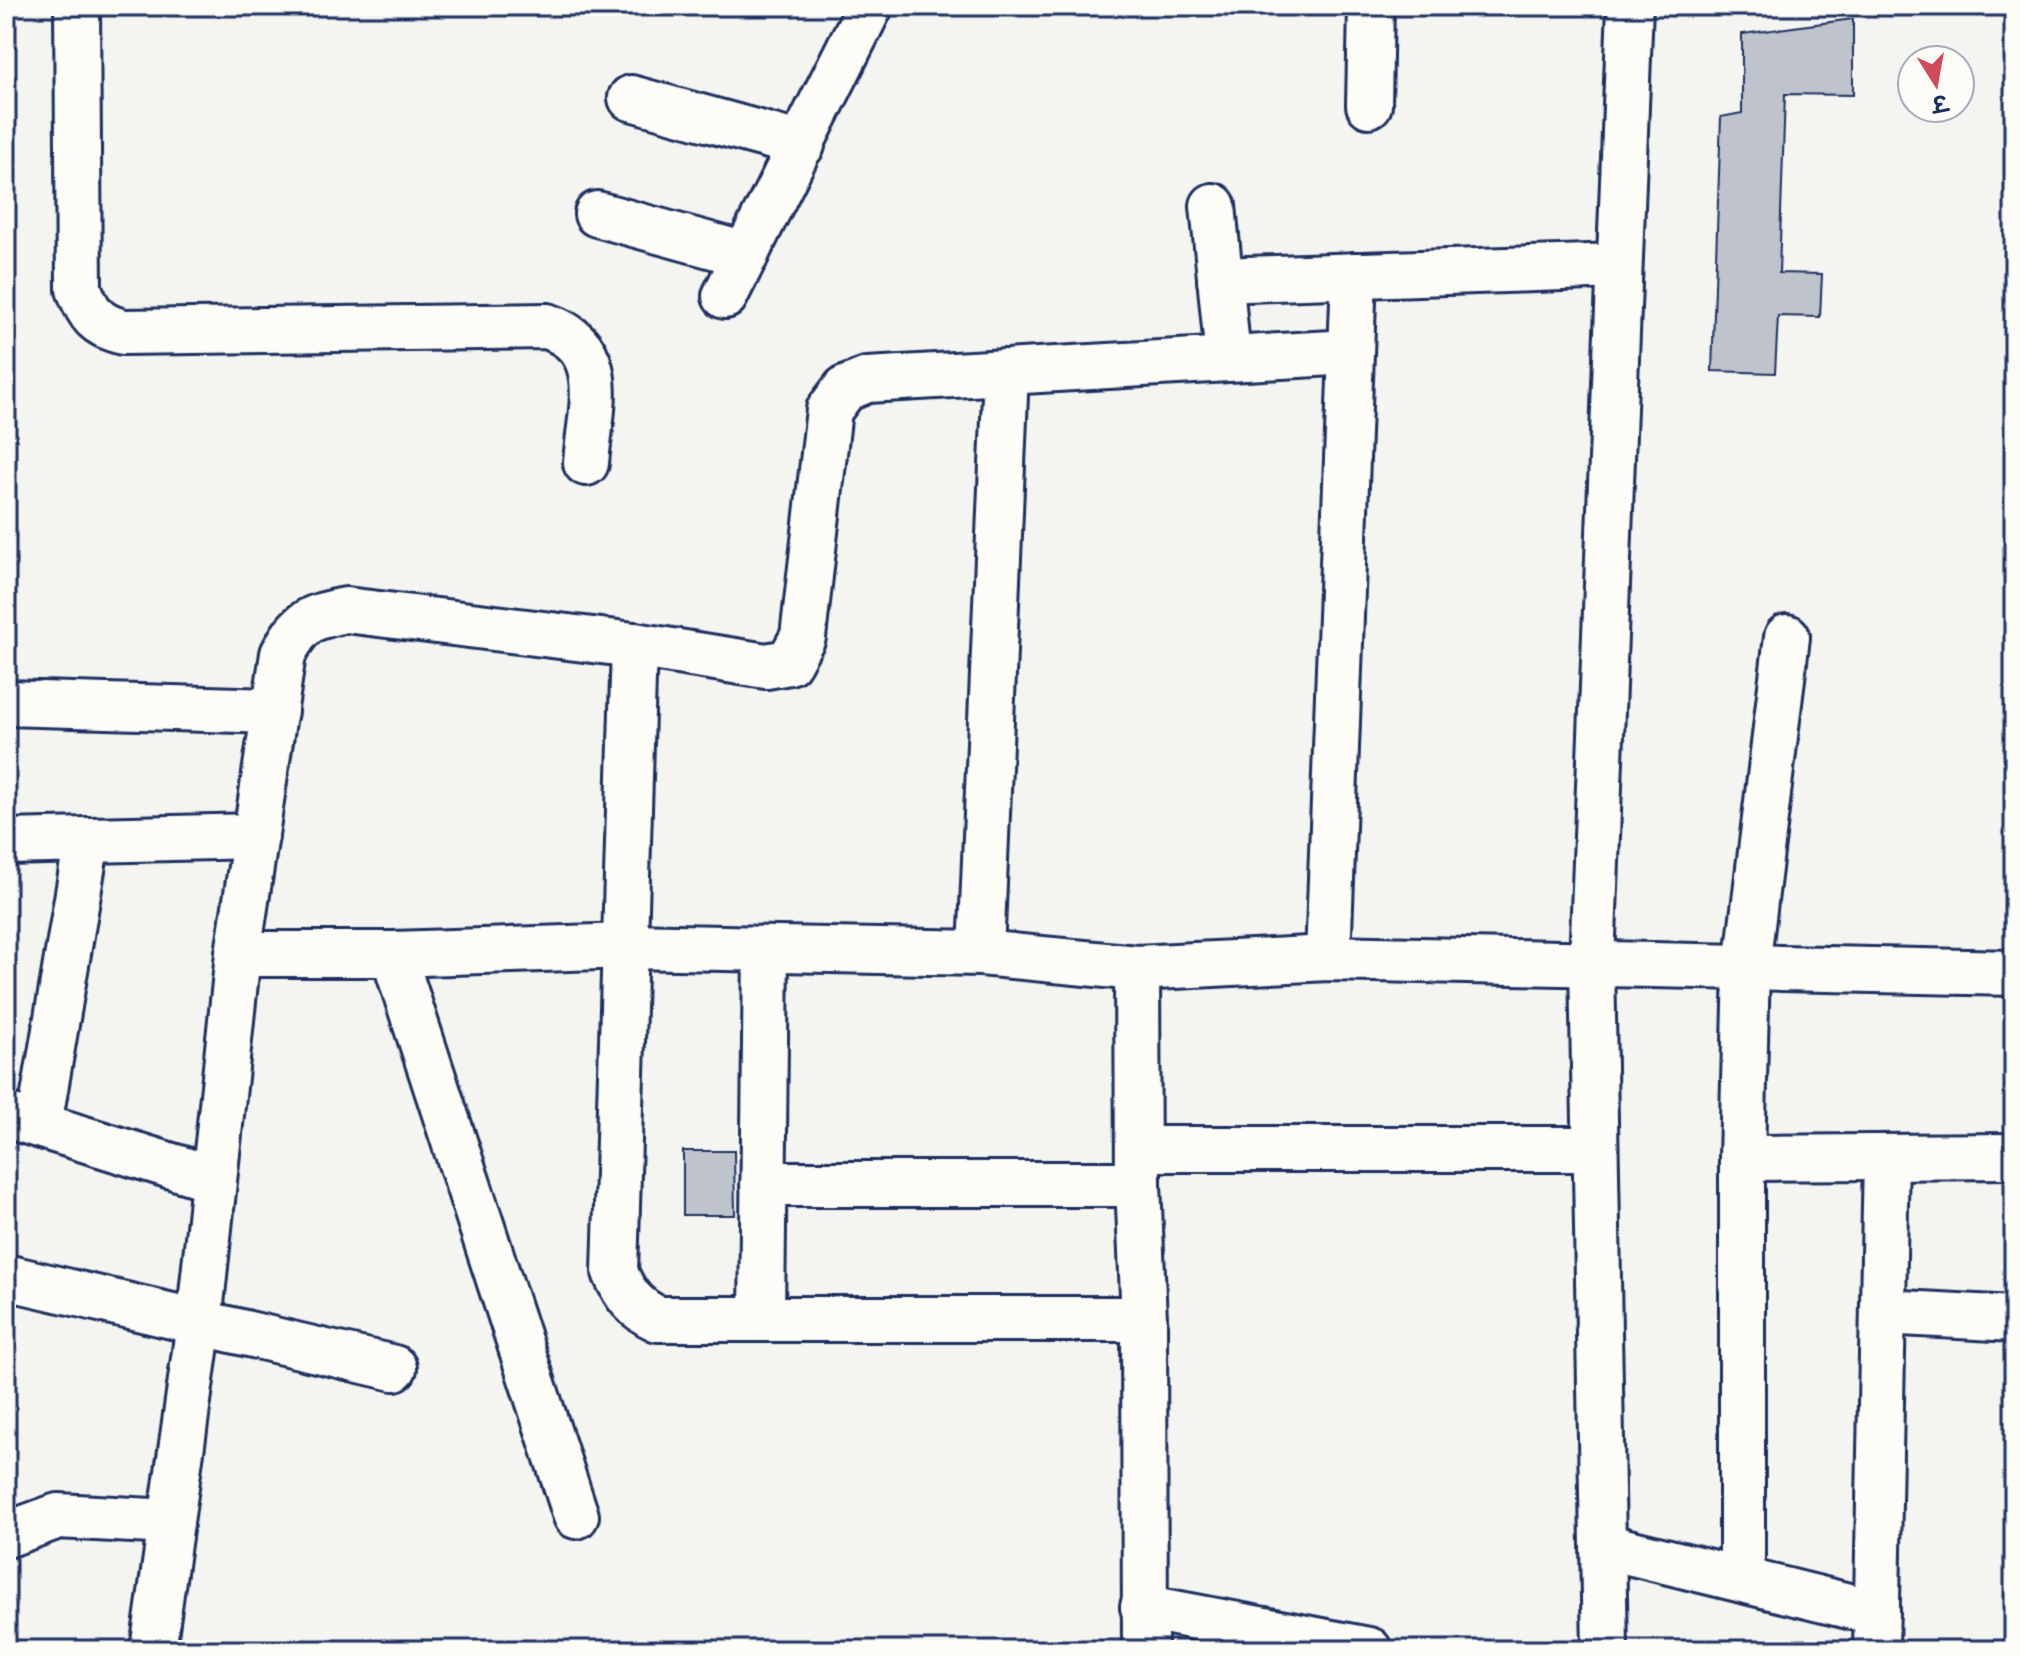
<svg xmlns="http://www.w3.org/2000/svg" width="2020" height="1656" font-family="Mynerve,'Playpen Sans Deva',sans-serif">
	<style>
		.building { fill: #bfc3cc; stroke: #1b2f5e; stroke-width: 2 }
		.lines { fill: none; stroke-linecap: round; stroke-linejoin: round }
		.minor-casing { stroke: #1b2f5e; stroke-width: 50 }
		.minor { stroke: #fdfcf7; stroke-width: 44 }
	</style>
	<rect width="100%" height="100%" fill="#f4f4f1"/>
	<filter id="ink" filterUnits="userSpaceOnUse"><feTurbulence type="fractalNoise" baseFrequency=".0125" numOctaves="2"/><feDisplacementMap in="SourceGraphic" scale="16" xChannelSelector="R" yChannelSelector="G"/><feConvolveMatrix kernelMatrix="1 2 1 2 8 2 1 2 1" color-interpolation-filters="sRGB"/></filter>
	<g filter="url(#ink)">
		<g class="building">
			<polygon points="1853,19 1853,95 1785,94 1779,273 1822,274 1820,317 1778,316 1775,373 1712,371 1721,117 1742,113 1742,34"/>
			<polygon points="683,1151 734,1151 735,1215 683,1215"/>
		</g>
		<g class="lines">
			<defs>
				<g id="minor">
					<path d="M77,6L79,289C89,315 96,325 123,332L547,326C612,348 590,409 586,463"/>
					<polyline points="631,98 802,145"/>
					<polyline points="1369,105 1371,6"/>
					<polyline points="1213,206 1228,358"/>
					<polyline points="597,214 746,255"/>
					<polyline points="1220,280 1618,266"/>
					<polyline points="725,296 870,6"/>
					<path d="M634,645L615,1272C625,1295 634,1308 658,1319H1144"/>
					<polyline points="6,703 275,711"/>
					<polyline points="6,842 256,836"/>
					<polyline points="981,953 1006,372"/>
					<path d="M238,954L283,654C300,621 310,617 346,610L634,645L766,666L789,662L803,637L829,410L845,389L867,380L1350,352"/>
					<polyline points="393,954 576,1516"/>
					<polyline points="1328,958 1354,275"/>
					<polyline points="1137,968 1138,1184 1144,1319 1145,1650"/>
					<polyline points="6,1115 214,1179"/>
					<polyline points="39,1125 87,840"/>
					<polyline points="1139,1149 1595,1149"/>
					<polyline points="1742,1158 2014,1156"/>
					<polyline points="763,1184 1138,1184"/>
					<polyline points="6,1277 394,1368"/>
					<polyline points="1883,1312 2014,1319"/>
					<polyline points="762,1319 766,949"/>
					<polyline points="6,1535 58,1516 171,1522"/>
					<polyline points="1604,1546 1877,1613"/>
					<polyline points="1742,1579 1742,1158 1747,967 1787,637"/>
					<polyline points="1143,1607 1369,1650"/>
					<polyline points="153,1650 199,1323 238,954 393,954 627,946 981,953 1137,968 1328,958 2014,973"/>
					<polyline points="1605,1650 1592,962 1630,6"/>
					<polyline points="1876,1650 1886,1157"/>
				</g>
			</defs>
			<use href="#minor" class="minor-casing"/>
			<use href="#minor" class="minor"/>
		</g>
	</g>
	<rect width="2020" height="1656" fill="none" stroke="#fdfcf7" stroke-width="32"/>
	<rect x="16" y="16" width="1988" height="1624" fill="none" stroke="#1b2f5e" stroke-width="3" filter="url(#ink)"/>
	<g transform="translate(1936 84) rotate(169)"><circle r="38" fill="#fdfcf7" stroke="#a3aaba" stroke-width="2"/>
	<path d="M0-6L14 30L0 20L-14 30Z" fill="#d1495b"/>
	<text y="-12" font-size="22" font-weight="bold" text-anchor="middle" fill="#1b2f5e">उ</text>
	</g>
</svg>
